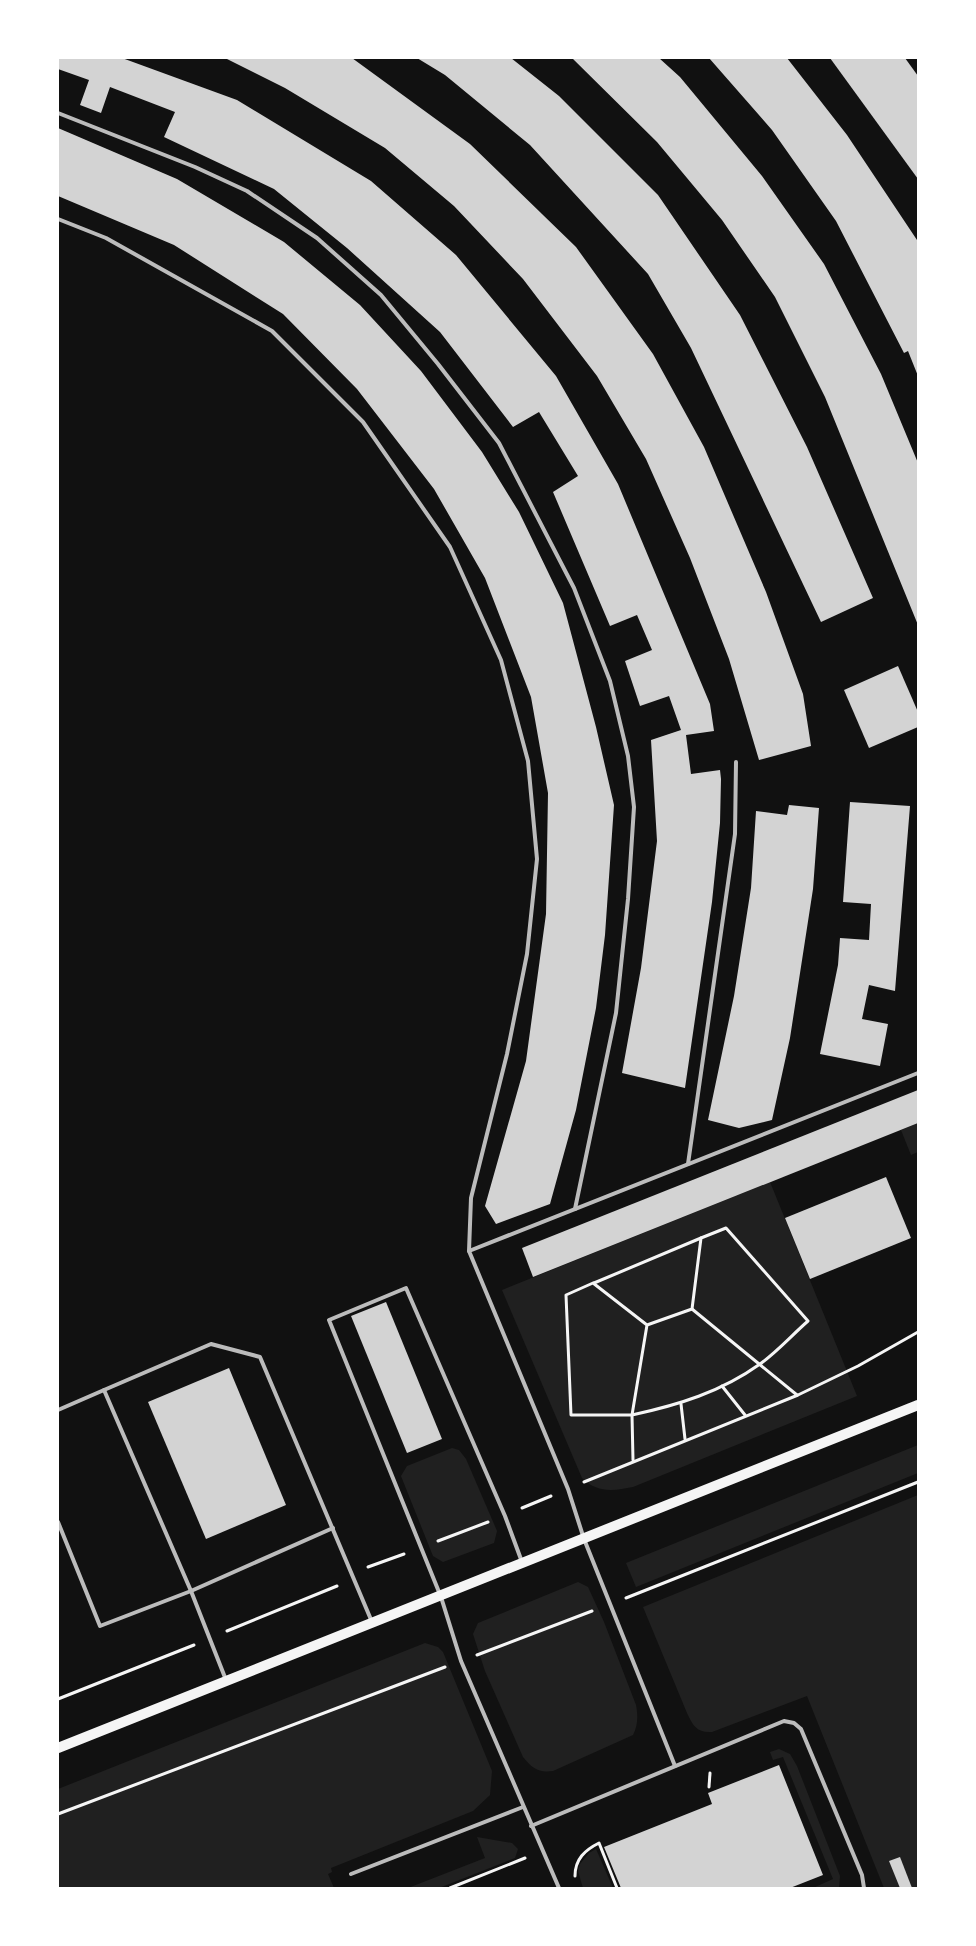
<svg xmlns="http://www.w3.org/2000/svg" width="976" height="1946" font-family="'Nunito Sans',sans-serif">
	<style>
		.green { fill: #202020 }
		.building { fill: #d3d3d3 }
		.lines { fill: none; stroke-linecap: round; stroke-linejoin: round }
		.path { stroke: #f5f5f5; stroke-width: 3 }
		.service { stroke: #bcbcbc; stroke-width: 4 }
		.secondary { stroke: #f5f5f5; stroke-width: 10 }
	</style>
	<rect width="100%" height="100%" fill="#111"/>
	<g class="green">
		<polygon points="918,1123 918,1152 911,1155 901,1130"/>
		<path d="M770,1182L857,1396L633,1487C613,1491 597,1493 582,1478L502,1290Z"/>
		<polygon points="918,1445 918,1473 636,1587 626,1563"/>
		<polygon points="452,1448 459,1450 466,1459 497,1531 494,1543 443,1562 433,1556 401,1476 407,1466"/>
		<path d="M918,1495V1888H884L807,1696L712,1732C697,1733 693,1726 687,1713L643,1607Z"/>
		<path d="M578,1582L588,1587L604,1622L636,1705C638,1716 638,1725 633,1735L553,1771C538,1773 532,1768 523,1757L485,1671L473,1634L478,1623Z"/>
		<polygon points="425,1643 438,1647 443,1652 492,1771 490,1795 473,1811 331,1868 332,1872 328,1874 334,1888 58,1888 58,1789"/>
		<polygon points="779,1749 790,1754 797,1766 840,1876 839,1888 813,1888 833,1879 783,1757 773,1760 770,1752"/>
		<polygon points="477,1837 512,1843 518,1849 515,1858 439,1888 408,1888 485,1858"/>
		<polygon points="596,1849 613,1888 583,1888 578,1871 580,1864 589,1853"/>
	</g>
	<g class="building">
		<polygon points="58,58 122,58 237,100 371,181 456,255 556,376 618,484 710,704 714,731 686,735 691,774 720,770 721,779 720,823 712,902 685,1088 622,1073 641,968 657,841 651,740 681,730 669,696 640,706 625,661 652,650 637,615 610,626 553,492 578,476 539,412 513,427 440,332 347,248 274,189 164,137 175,112 110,87 101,113 80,105 89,80 58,69"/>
		<polygon points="225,58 352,58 470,144 576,247 653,354 704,447 766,592 803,694 811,746 759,760 729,659 690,558 646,459 597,376 523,279 454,206 385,148 285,88"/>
		<polygon points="417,58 511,58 559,96 658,195 740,315 807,447 873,598 821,622 691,348 648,274 530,145 445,75"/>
		<polygon points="572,58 659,58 680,77 762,176 824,264 881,374 918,463 918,625 825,397 775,297 722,220 657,142"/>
		<polygon points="709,58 787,58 847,135 917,240 918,376 908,351 904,353 836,221 772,130"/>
		<polygon points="830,58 905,58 918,76 918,179"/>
		<polygon points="58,128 177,179 284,242 360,305 421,371 482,452 519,512 563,603 596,727 614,805 605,935 596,1008 576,1110 550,1204 496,1224 485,1206 526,1061 546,914 548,793 531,697 485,578 434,489 357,389 283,314 174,245 58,196"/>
		<polygon points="898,666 918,712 918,727 869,748 844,690"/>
		<polygon points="850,802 910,806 895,991 869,985 862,1019 888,1024 880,1066 820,1054 838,965 840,938 869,940 871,904 843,902"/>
		<polygon points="789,805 819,808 813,889 790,1038 772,1120 739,1128 708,1120 734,996 751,888 756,811 787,815"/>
		<polygon points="918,1090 918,1123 533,1277 522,1248"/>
		<polygon points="886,1177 911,1238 810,1279 785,1218"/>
		<polygon points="386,1302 442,1439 407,1453 351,1316"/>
		<polygon points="229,1368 286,1505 206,1539 148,1402"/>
		<polygon points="779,1765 823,1875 790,1888 621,1888 604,1847 712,1804 708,1793"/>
		<polygon points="900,1857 912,1888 900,1888 889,1861"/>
	</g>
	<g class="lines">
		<g class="path">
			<polyline points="594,1283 701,1238"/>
			<polyline points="692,1309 797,1395"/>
			<polyline points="722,1386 745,1415"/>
			<polyline points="681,1404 685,1439"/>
			<path d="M633,1460L632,1415H571L566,1295L593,1283L647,1325L692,1309L701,1238L726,1228L808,1321C792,1335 777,1352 760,1364C721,1392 678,1405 632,1415L647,1325"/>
			<polyline points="584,1482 798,1395 858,1366 918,1332"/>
			<polyline points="522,1508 551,1496"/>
			<polyline points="438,1541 488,1522"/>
			<polyline points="368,1567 404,1554"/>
			<polyline points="626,1598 918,1482"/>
			<polyline points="227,1631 337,1586"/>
			<polyline points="477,1655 592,1611"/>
			<polyline points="58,1699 194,1645"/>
			<polyline points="709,1787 710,1773"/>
			<polyline points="58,1814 445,1667"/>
			<path d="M575,1876C575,1859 585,1850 599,1843L617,1888"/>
			<polyline points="450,1888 525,1858"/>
		</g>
		<g class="service">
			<polyline points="58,113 195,167 247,191 317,238 381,295 438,364 499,443 574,588 610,681 628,756 634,807 628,899 616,1013 575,1209"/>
			<polyline points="58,219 106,238 272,331 363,422 450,547 501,660 528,761 537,859 527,954 507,1054 471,1198 469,1251"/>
			<polyline points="688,1164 735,834 736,762"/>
			<polyline points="58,1410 104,1390"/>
			<polyline points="58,1522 100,1626 191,1591 333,1528"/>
			<polyline points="522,1562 505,1516 406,1288 329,1320 441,1597 461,1661 559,1888"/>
			<polyline points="226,1680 191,1591 104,1390 211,1344 260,1357 372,1622"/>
			<polyline points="675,1766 584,1539 568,1489 469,1251 918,1073"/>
			<polyline points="531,1826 784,1721 794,1723 801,1729 862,1875 864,1888"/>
			<polyline points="351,1874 523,1807"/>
		</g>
		<polyline class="secondary" points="58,1748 918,1405"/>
	</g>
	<rect width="976" height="1946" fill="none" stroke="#ffffff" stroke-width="118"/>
</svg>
